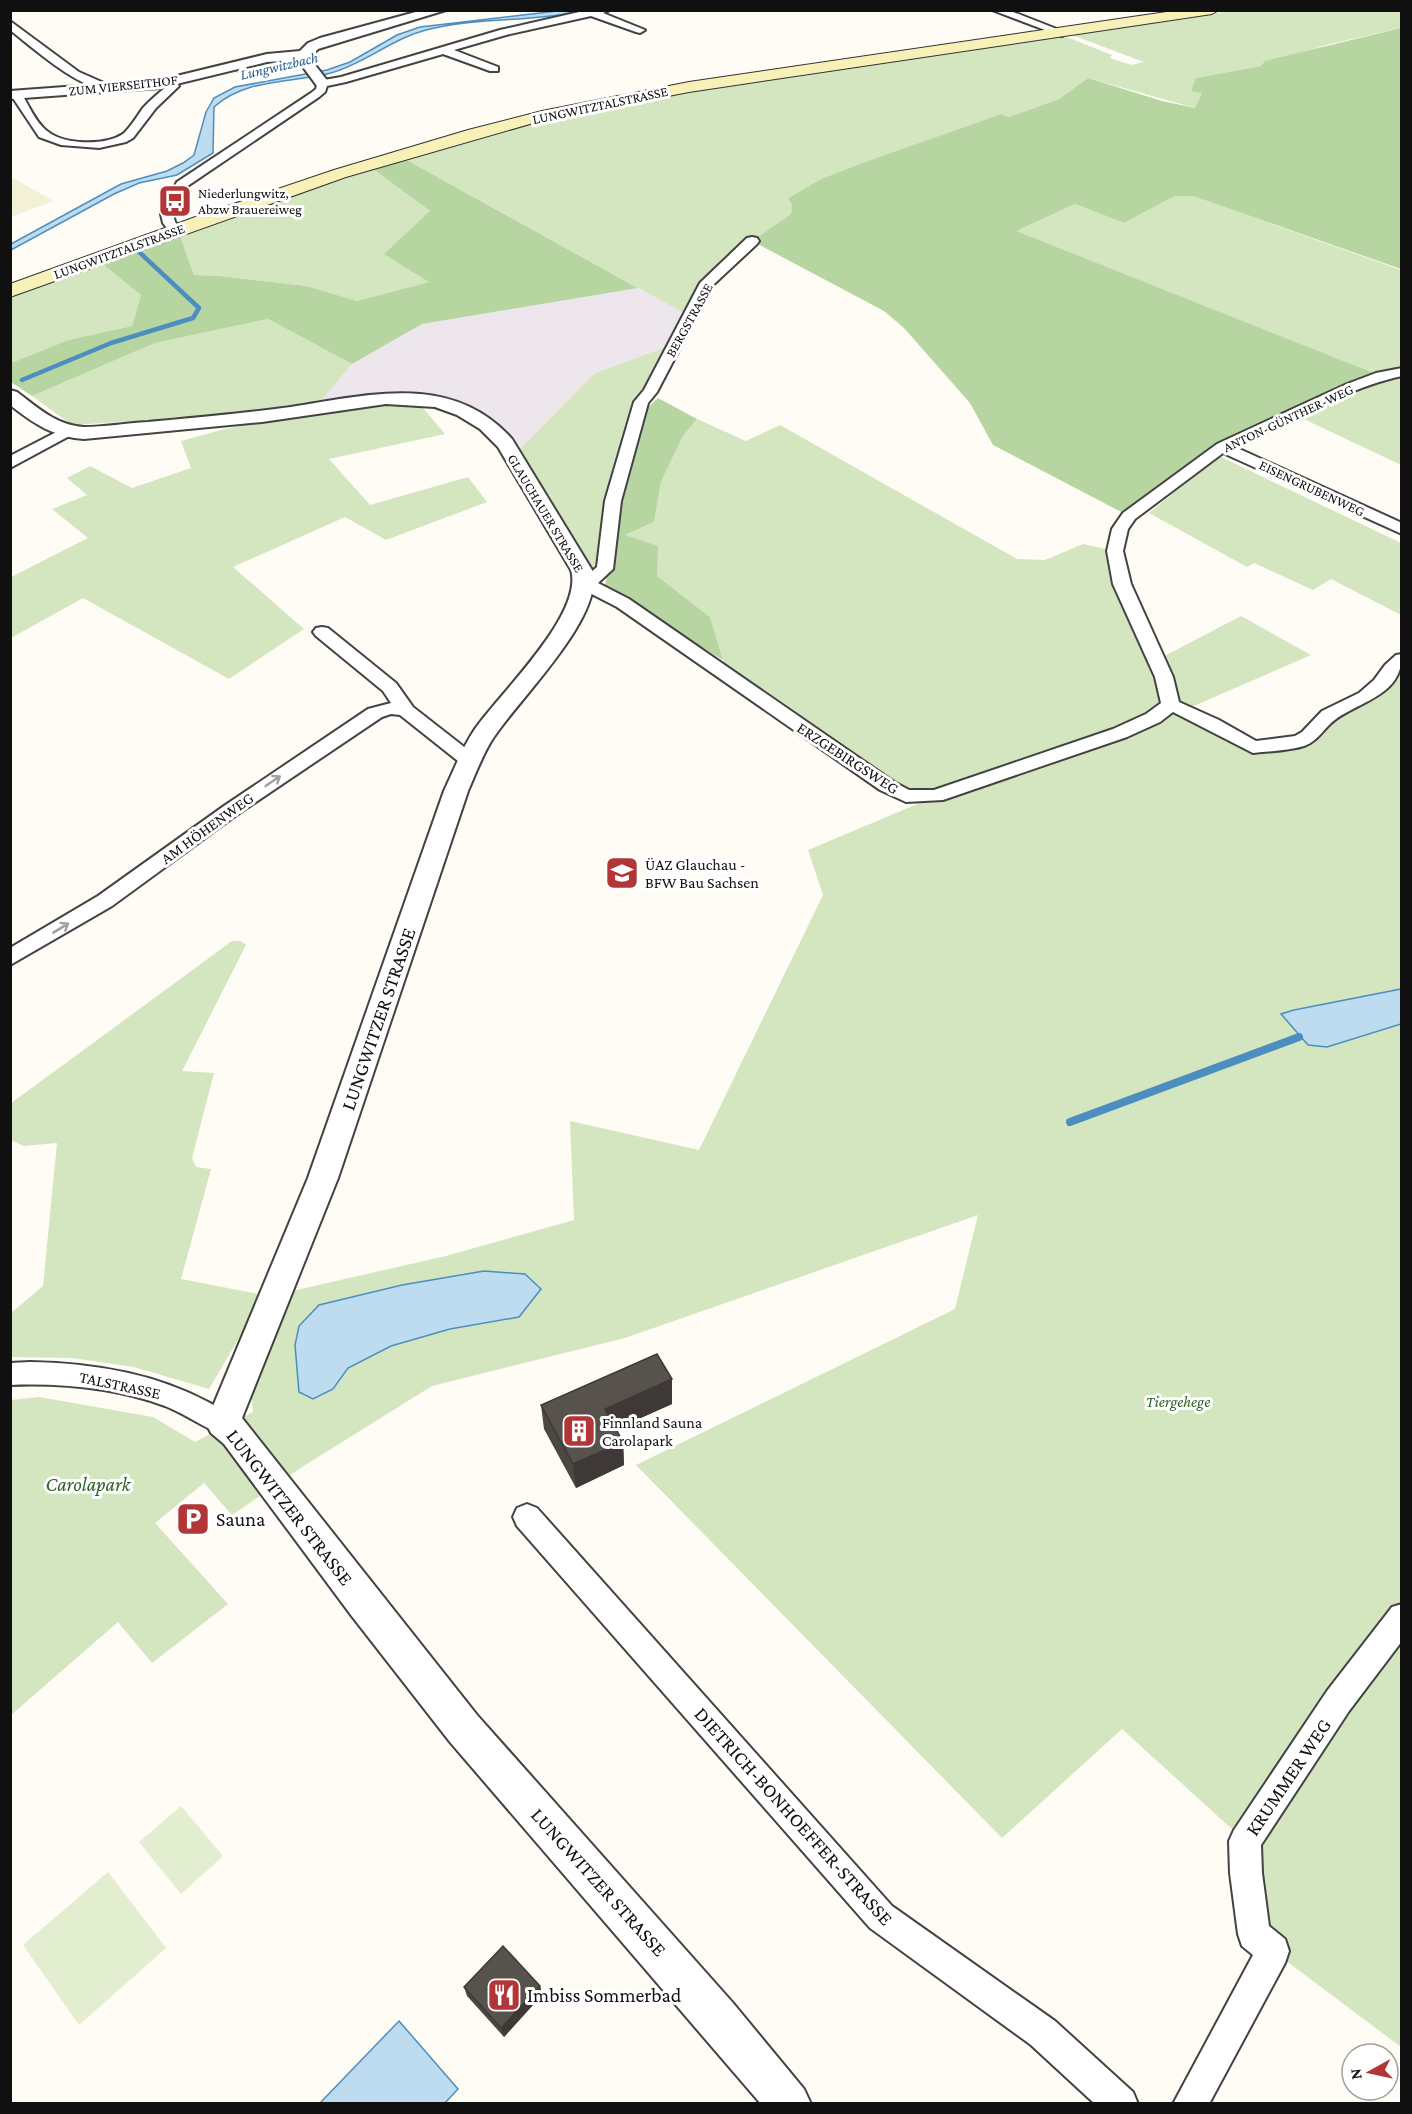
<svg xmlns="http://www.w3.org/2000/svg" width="1412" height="2114" font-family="'Crimson Pro',serif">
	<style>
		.industrial { fill: #ede6ed }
		.farmland { fill: #f2f0d6 }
		.green { fill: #d3e6c0 }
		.forest { fill: #b7d5a1 }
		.pitch { fill: #e3eed1 }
		.water { fill: #bedcf0; stroke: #4d8ec0; stroke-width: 1.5 }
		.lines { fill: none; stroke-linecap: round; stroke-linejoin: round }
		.stream-far1 { stroke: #4d8ec0; stroke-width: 4.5 }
		.stream { stroke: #4d8ec0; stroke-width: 8 }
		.minor-casing { stroke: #434343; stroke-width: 4 }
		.tertiary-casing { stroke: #434343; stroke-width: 4 }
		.secondary-casing { stroke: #323232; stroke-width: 2 }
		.minor { fill: #fff; fill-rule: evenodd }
		.tertiary { fill: #fff; fill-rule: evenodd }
		.secondary { fill: #f7f1b7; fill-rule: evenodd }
		.wall { fill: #4c4742 }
		.shaded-wall { fill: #3e3936 }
		.building { fill: #58524d; stroke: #3e3936; stroke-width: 1.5 }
		.oneway { stroke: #9f9f9f }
		.labels { text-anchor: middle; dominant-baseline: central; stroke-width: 6; stroke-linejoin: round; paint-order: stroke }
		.far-street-label { font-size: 14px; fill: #101010; stroke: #fff }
		.far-poi-label { font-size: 14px; fill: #101010; stroke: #fff; text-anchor: start }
		.far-water-label { font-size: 15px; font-style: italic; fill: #256196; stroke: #fff }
		.street-label { font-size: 16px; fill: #101010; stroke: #fff }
		.poi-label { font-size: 16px; fill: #101010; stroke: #fff; text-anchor: start }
		.park-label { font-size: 16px; font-style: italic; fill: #316226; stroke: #fff }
		.near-street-label { font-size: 20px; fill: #101010; stroke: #fff }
		.near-park-label { font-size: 20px; font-style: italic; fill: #316226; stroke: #fff }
		.near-poi-label { font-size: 20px; fill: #101010; stroke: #fff; text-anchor: start }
	</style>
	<rect width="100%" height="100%" fill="#fefcf4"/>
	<polygon class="industrial" points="638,288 689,316 674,344 595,373 513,456 488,426 412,397 315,407 352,364 422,324"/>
	<polygon class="farmland" points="11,177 54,201 11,217"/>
	<g class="green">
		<polygon points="1231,11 1401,11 1401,28 1326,45 1261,66 1196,78 1202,93 1195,108 1088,78 1059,99 1009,117 1001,114 862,163 821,179 788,198 792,205 791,214 752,241 707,283 689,316 405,159 513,128 595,108 680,92 1058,36 1069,38 1112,55 1110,58 1131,65 1144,62 1072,35"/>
		<path d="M275,60L295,63L300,69C279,74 251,83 232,70Z"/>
		<polygon points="373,169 430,211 430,282 357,301 307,286 220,276 194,275 179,233"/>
		<polygon points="1184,194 1193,196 1401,270 1401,465 1293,414 1015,231 1075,204 1124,223 1175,196"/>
		<polygon points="100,262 141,295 132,326 68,340 11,363 11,297"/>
		<polygon points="268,319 352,364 319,403 233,415 72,425 32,396 155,343"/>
		<polygon points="674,344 650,392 605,569 586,584 513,456 595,373"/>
		<polygon points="418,402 445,434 329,459 370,505 468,477 487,502 386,540 345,517 233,567 304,629 229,679 83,598 11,638 11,577 88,538 52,509 87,495 67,478 90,466 132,488 191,468 181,441 225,429 312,412"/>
		<polygon points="697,419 746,441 780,425 1017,559 1045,560 1083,544 1115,551 1155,661 1241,616 1311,655 1187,709 1253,747 1300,741 1365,697 1401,659 1401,2047 1273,1951 1245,1841 1122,1729 1002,1838 636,1465 955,1309 978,1215 625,1338 432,1386 302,1467 232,1515 204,1483 155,1523 228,1604 152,1663 118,1622 11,1715 11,1400 39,1397 153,1417 195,1442 253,1412 251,1396 292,1291 446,1256 574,1220 570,1121 699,1150 823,895 808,850 934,797 906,796 728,676 710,617 657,576 625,535 654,522 661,482 683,436"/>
		<polygon points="1219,456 1401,543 1401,615 1331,579 1313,590 1254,563 1247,567 1149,513"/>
		<polygon points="232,941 241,941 246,945 182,1071 214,1073 192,1158 196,1167 211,1169 181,1279 264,1295 209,1389 134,1367 72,1358 11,1357 11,1313 43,1286 57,1143 24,1146 11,1140 10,1104"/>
	</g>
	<g class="forest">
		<polygon points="1401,28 1401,269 1193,196 1175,196 1124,223 1075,204 1016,231 1381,376 1222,447 1129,516 993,445 970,403 904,328 884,311 752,241 791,214 792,205 788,198 821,179 862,163 1001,114 1009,117 1059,99 1088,78 1162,101 1195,108 1202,93 1191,91 1196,78 1261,66 1265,61"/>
		<polygon points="405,159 638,288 422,324 352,364 268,319 155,343 32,396 11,382 11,363 68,340 132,326 141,295 100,262 179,233 194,275 220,276 307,286 357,301 429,282 384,254 430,211 373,169"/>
		<polygon points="658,398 697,419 683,436 661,482 654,522 625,535 658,546 657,576 710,617 723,660 605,587 618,502 645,410"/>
	</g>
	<g class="pitch">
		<polygon points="181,1806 223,1856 181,1894 139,1842"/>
		<polygon points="108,1872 166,1948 79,2025 23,1945"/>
	</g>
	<g class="water">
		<path d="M557,11H584C534,22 481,17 430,29C394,37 366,63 331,73C292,83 246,78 214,107L213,153L177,175L139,183L114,194L11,250V244L121,184L167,171L183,163L194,155L206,112L214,98L235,87L327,70L350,62L397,35L420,27Z"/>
		<polygon points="1401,989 1401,1024 1327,1047 1308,1045 1281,1014 1294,1010"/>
		<polygon points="484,1271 525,1274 541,1289 519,1317 450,1329 391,1346 348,1368 333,1389 313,1399 299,1392 295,1345 299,1326 319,1305 402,1285"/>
		<polygon points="399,2021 458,2089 445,2103 320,2103"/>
	</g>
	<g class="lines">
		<polyline class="stream-far1" points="22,380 111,343 193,318 199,308 137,250"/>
		<polyline class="stream" points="1070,1122 1299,1037"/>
		<defs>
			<g id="minor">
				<polygon points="588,10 610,10 603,13 645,30 640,33 636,32 591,16 506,35 454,50 498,67 498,71 490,71 443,54 346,82 327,86 325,92 319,97 186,187 173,214 175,222 182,230 181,233 171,233 163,223 161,214 177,182 311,93 316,89 318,81 341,77 500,30"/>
				<polygon points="992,10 1008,10 1067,33 1062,36 1058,35"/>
				<path d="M10,21L79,72L113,87L111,89C84,94 31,46 10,30Z"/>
				<path d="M170,79L174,80L179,86L156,108L133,138L126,142L99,148L61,145L39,137L11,95L13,93H21C29,105 35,122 47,131C64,145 105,146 123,134C131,127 137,116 143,108C150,100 159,93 167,86L164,82L166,80Z"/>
				<path d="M752,237L757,238L759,241L757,244L713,285L657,392L648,403L621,501L613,569L598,583L629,599L894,782L909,790H934L1113,729L1146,714L1161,703L1155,677L1113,584L1107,551L1112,529L1123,513L1217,444L1347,384L1376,373L1402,368V376C1349,387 1284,424 1235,447L1402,523V534L1223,453L1135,519L1128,529L1123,551L1131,584L1173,677L1179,702L1219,720L1256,741L1295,736L1302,732L1322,711L1359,693L1374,680L1385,665L1396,655L1402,654C1402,695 1363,700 1336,719C1324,727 1319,741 1304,746C1288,751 1269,751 1253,753L1173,712L1160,722L1127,737L943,800L906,802L880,790L617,607L580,588L577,584L597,567L605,501L634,402L644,390L700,283L747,238Z"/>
				<polygon points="68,426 73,428 76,431 73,434 10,468 10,456"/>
				<polygon points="322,627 328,628 396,683 413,707 477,757 480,761 477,765 463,765 400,715 391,714 382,717 238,814 112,906 10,965 10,948 98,896 224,806 368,709 391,703 383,691 316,636 313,632 316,628"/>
				<path d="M30,1362C91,1363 154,1373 208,1402C219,1408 231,1411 236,1423L232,1431L223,1435C203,1427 185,1414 165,1406C116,1388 62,1383 10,1385V1363Z"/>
				<polygon points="527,1504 537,1508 892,1906 1055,2021 1133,2092 1138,2104 1095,2104 1031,2045 870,1928 517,1526 513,1517 517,1508"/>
				<polygon points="1402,1604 1402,1641 1349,1711 1261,1845 1262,1873 1269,1926 1285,1939 1289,1951 1285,1963 1209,2104 1173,2104 1253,1955 1242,1946 1238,1934 1230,1873 1229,1841 1234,1830 1327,1691 1392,1607"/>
			</g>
			<g id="tertiary">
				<polygon points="423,10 446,10 318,49 311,56 312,61 329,83 322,87 317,86 298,60 267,62 160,88 10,99 10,91 160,80 267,54 300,51 308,43 320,38"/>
				<path d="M10,390L17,392C38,408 56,425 84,427C105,427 126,423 148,422C190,418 233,414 275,409C356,399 448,367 512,439L592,570C606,615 519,699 494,737C483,753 476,773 468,791L338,1178L242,1418L477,1715L733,2003L804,2089L811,2104H761L450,1742L351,1615L224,1444L211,1433L206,1423L308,1178L444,791C454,770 462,748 475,729C500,693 584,614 571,570L498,447L480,429L457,415L435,407L386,404L262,422L84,439C54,437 34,424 10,405Z"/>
			</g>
			<polygon id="secondary" points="1180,10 1219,10 1212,14 689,92 544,120 346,177 10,297 10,284 201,215 334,170 468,130 542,111 689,82"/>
		</defs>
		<use href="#minor" class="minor-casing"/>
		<use href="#tertiary" class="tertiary-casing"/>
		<use href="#secondary" class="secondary-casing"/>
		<use href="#minor" class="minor"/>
		<use href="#tertiary" class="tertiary"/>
		<use href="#secondary" class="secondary"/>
	</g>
	<g class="wall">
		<polygon points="672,1379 672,1404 616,1429 623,1442 624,1465 576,1488 544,1429 541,1405"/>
		<polygon points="540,1986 542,1995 504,2037 467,1996 464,1987"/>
	</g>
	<g class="shaded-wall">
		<polygon points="672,1379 672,1404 607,1433 605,1409"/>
		<polygon points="623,1442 624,1465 576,1488 573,1464"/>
		<polygon points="540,1986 542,1995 504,2037 501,2028"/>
	</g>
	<g class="building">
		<polygon points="657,1354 672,1379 605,1409 623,1442 573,1464 541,1405"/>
		<polygon points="503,1946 540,1986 501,2028 464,1987"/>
	</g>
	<defs><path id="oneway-shaft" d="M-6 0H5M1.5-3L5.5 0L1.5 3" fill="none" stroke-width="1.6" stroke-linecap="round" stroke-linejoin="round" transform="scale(1.5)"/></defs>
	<g class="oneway">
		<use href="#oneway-shaft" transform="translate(273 781) rotate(-34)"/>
		<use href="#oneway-shaft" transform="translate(61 928) rotate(-31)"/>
	</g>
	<defs>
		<symbol id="bus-square" viewBox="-11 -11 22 22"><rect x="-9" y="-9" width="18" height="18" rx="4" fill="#b23638" stroke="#fff"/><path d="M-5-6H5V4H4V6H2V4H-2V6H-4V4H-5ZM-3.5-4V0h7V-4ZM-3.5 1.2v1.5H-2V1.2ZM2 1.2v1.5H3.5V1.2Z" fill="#fff"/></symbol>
		<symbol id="school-square" viewBox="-11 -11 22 22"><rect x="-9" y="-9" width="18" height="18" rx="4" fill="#b23638" stroke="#fff"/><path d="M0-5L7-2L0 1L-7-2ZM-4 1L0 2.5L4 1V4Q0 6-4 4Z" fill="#fff"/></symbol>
		<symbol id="building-square" viewBox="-11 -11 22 22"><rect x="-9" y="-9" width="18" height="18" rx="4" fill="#b23638" stroke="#fff"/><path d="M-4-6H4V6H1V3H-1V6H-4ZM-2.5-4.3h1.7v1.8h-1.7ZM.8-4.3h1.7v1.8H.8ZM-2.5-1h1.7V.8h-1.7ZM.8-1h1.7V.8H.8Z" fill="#fff"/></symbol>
		<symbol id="parking-square" viewBox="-11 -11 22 22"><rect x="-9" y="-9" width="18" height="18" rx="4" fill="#b23638" stroke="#fff"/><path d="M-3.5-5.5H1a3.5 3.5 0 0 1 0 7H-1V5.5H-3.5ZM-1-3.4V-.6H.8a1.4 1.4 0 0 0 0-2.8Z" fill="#fff"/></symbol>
		<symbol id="restaurant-square" viewBox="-11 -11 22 22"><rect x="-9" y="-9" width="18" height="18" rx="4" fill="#b23638" stroke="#fff"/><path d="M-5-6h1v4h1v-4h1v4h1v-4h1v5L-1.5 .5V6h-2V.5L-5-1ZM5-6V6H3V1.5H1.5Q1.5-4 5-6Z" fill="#fff"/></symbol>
	</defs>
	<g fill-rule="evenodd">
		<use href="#bus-square" x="156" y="182" width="38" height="38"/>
		<use href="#school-square" x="603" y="854" width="38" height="38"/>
		<use href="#building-square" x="560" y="1412" width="38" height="38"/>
		<use href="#parking-square" x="174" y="1500" width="38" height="38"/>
		<use href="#restaurant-square" x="485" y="1976" width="38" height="38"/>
	</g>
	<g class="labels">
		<g class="far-street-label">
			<text transform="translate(123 85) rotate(-6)">ZUM VIERSEITHOF</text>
			<text transform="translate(600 105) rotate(-12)">LUNGWITZTALSTRASSE</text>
			<text transform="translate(119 251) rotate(-20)">LUNGWITZTALSTRASSE</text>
			<text transform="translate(689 320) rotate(-61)">BERGSTRASSE</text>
			<text transform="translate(1288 418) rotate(-25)">ANTON-GÜNTHER-WEG</text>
			<text transform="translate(1312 488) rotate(25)">EISENGRUBENWEG</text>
			<text transform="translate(546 513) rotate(59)">GLAUCHAUER STRASSE</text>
		</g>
		<g class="far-poi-label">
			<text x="198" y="193">Niederlungwitz,<tspan x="198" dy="16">Abzw Brauereiweg</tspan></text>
		</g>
		<g class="far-water-label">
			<text transform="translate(279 66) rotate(-13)">Lungwitzbach</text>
		</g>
		<g class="street-label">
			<text transform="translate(848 758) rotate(33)">ERZGEBIRGSWEG</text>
			<text transform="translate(207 828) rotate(-36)">AM HÖHENWEG</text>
			<text transform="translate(120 1385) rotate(12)">TALSTRASSE</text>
		</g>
		<g class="poi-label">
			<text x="645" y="864">ÜAZ Glauchau -<tspan x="645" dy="18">BFW Bau Sachsen</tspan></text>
			<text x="602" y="1422">Finnland Sauna<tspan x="602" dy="18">Carolapark</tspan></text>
		</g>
		<g class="park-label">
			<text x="1178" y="1401">Tiergehege</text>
		</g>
		<g class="near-street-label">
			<text transform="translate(378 1019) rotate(-71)">LUNGWITZER STRASSE</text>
			<text transform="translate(290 1507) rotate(52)">LUNGWITZER STRASSE</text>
			<text transform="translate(1288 1777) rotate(-56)">KRUMMER WEG</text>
			<text transform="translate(794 1816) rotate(48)">DIETRICH-BONHOEFFER-STRASSE</text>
			<text transform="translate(599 1882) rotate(48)">LUNGWITZER STRASSE</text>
		</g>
		<g class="near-park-label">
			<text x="88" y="1484">Carolapark</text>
		</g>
		<g class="near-poi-label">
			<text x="216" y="1519">Sauna</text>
			<text x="527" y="1995">Imbiss Sommerbad</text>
		</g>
	</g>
	<rect width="1412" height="2114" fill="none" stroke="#101010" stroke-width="24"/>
	<g transform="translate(1370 2072) rotate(262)"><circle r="28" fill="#ffffff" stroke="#9f9f9f" stroke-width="1.5"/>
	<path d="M0-4.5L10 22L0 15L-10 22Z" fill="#b23638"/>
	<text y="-9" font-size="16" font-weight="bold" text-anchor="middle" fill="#101010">N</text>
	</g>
</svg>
